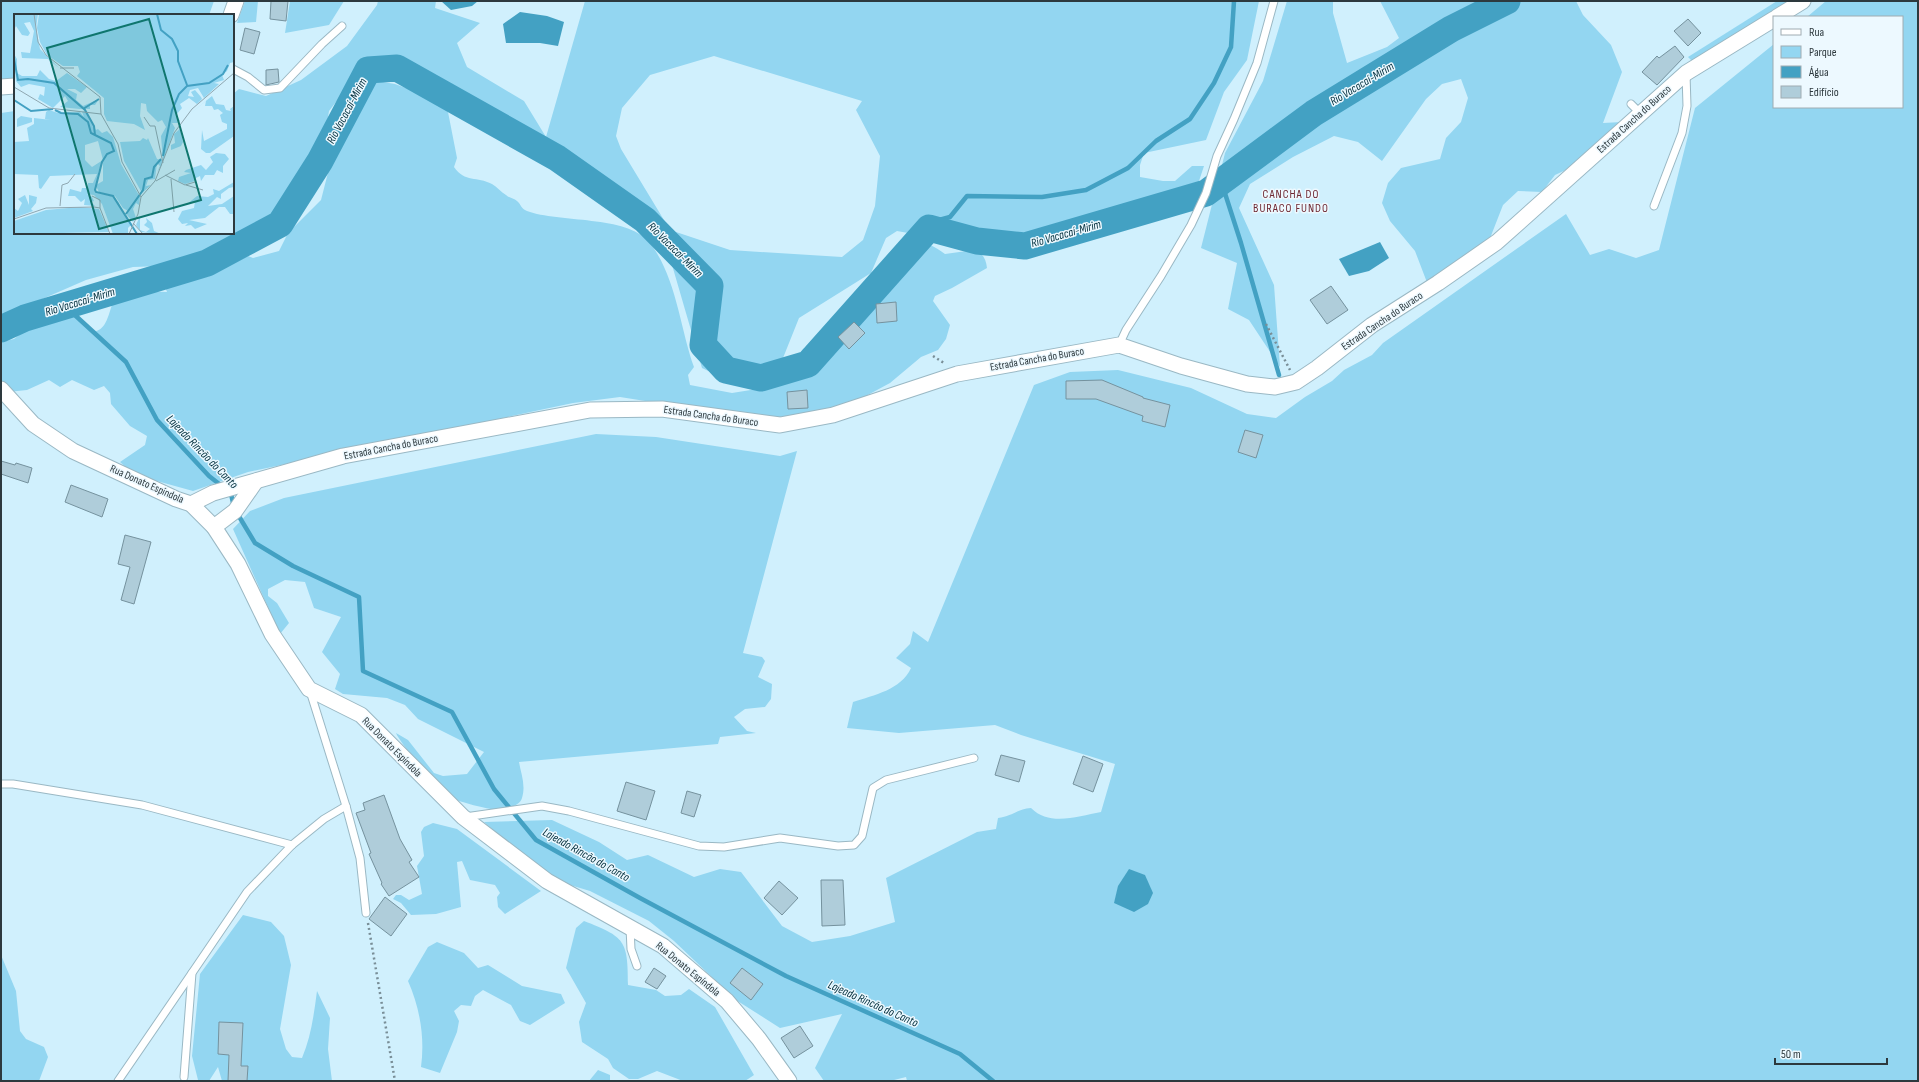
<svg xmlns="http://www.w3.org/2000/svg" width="1919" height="1082" font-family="'Sofia Sans Condensed',sans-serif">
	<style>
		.green { fill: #93d6f1; fill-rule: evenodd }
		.water { fill: #43a1c3 }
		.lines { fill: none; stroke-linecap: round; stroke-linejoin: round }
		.stream { stroke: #43a1c3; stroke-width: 4.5 }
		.river { stroke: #43a1c3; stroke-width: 27 }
		.building { fill: #afcdda; stroke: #75929e }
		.service-casing { stroke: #9ab8c4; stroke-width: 9 }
		.minor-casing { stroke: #9ab8c4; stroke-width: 17 }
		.path { stroke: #798e97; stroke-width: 2.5; stroke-dasharray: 2 3; stroke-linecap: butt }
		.service { stroke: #fff; stroke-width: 7 }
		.minor { stroke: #fff; stroke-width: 15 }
		.labels { text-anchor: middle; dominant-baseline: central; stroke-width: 3; stroke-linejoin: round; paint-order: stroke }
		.street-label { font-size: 11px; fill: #2d393e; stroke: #edf9ff }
		.water-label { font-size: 12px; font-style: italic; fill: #012e3c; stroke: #edf9ff }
		.neighbourhood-label { font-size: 12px; letter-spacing: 1px; fill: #6e2731; stroke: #edf9ff }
		.inset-river { fill: none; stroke: #43a1c3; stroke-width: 2 }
		.inset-road { fill: none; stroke: #8fa7b1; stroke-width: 1 }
		.view { fill: #0f766e; fill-opacity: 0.15; stroke: #0f766e; stroke-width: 2 }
		.inset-edge { fill: none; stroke: #2d393e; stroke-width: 2 }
	</style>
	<rect width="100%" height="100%" fill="#d0f0fd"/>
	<g class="green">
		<polygon points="1,1 214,1 209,15 15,15 15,81 1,82"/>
		<polygon points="245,1 258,1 256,22 237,23"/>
		<polygon points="290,1 344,1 329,25 285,33"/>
		<path d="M378,1H436L435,8L480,23L457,43L467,67L524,101L546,137L585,1H1259L1247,60L1224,92L1206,140L1144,153L1140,165V177L1163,181H1175L1192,166H1204L1196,190L1085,229L986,247L897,231L886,238L871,273L799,318L783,358L761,372L723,378L702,368L670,258L638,222L601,201L573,169L546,165L473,113L378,63L363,67L329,111L322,153L272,234L202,271L191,265L133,267L86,280L1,317V113L15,111V233H233V94L239,89L266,96L301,80L347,46L377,5ZM714,56L862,101L856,110L880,156L875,206L863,240L842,257L730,250L670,230L621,149L616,136L622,108L650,75Z"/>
		<polygon points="1287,1 1333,1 1333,13 1347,63 1387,47 1399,38 1380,1 1576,1 1583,15 1611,45 1622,72 1603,123 1622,122 1570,168 1555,175 1542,192 1518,191 1503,205 1487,246 1428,285 1415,251 1390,221 1382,203 1388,183 1401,168 1440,159 1446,138 1461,122 1468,98 1461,79 1442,84 1426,99 1382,161 1358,142 1334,136 1293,157 1250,184 1239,208 1274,285 1280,367 1249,320 1228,309 1237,263 1201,248 1225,153 1263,81"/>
		<polygon points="1777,1 1790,1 1693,62 1688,57"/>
		<path d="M1826,1H1918V1081H907L906,1077L890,1081H824L815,1068L842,1014L780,1028L736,1000L674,941L649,921L590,891L550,879L484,822L552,820L599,842L627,860L648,855L694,877L720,869L741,872L782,926L812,942L850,936L895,922L886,878L977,832L996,829L998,818C1013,816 1017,809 1031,808C1050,827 1078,816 1101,812L1115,764L1021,735L995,725L899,733L847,728L853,702C874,695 901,690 911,668L896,658L910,644L913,631L928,642L1034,385L1070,372L1118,370L1191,388L1247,414L1276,418L1305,397L1332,381L1344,370L1372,355L1383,343L1566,214L1590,255L1609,249L1636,258L1659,250L1695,108L1774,44V107H1902V17H1807Z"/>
		<path d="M377,81L395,84L433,98L448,112L457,158L454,167C465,183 477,176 492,184C497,187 501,192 506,195C509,198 514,198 517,201C521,204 521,209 527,211C559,223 627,215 649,242C676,275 680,328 694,367L688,375L690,385L732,393L757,389L794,363L803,349L826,336L839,314L879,275L895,247C910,235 931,243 945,254L974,250C983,253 986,259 987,268L952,288L935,296L933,301L950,325L946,339L938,350L921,357L890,383L864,397L834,408L789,416L759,419L620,397L573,403L248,472L193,491L146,478L128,469L120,462L145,445L147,436L130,426L111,404L110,393L104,386L94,390L72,380L60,387L49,380L27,390L8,392L1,383V342L14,339L36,322L60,313H70L92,332C106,331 108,316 112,305L134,291L167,292L163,281L177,273L207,277L248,256L253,258L279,251L288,233L321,200L332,157L341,132L358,99Z"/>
		<path d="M596,434L656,437L780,456L797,451L743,653L762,657L765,661L758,677L772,684L771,699L765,707L745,709L734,717L747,731L756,733L720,737L718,744L519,762C521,774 526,785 522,798C520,806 504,811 496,810C488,809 459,802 452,798C441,792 401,745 396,733L408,740L434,773L443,776L467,774L484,752L418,719L405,705L387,698L343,694L335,689L340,674L322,652L341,617L314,608L305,582L285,580L268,589V596L277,603L289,623L280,634L233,529L250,511L284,498Z"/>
		<polygon points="433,823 457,829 541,891 505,914 498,907 497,897 500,893 495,885 470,880 462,861 457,862 461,907 436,914 411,915 401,903 393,899 396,895 401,895 409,900 422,894 417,866 424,856 421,832 424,827"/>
		<path d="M243,915L271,922L284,936L291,965L280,1029L286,1049L292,1057L302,1058C311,1037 314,1014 317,991L330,1018L328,1049L332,1081H222L218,1067L209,1081L198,1080L192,1056L200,974Z"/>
		<path d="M584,921C625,937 628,940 628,985L656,990L665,996L681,995L689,989L715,1007L754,1075L745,1081H683L657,1071L638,1079H629L613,1068L608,1059L582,1042L579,1022L586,1003L566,968L576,928Z"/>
		<path d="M437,942L464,953L478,968L488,965L522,986L561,994L565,1003L530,1025L520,1021L511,1005L483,990L475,996L471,1006L461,1005L454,1011L459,1021L457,1032L440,1073L421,1067C425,1038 420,1008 408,981L428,947Z"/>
		<polygon points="1,955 16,991 20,1031 26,1039 44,1047 48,1057 39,1081 1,1081"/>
		<polygon points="598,1070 610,1075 610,1081 589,1081"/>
	</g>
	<g class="water">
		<polygon points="441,1 478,1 472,6 451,10"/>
		<polygon points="520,12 547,16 564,22 558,46 540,43 506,43 503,24"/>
		<polygon points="1380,242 1389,258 1369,271 1349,276 1339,259"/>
		<polygon points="1129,869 1145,875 1153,893 1148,904 1134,912 1114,903 1118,886"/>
	</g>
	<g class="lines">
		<g class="stream">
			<polyline points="1221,181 1241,243 1279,375"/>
			<polyline points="929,228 939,220 950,217 967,196 1042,197 1086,190 1128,168 1156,141 1190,119 1214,83 1231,47 1234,1"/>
			<polyline points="65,306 126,362 157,420 209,476 223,487"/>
			<polyline points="228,492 231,494 234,507"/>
			<polyline points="237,513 255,543 293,566 359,597 363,671 452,712 494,789 536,840 640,898 786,976 960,1054 993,1081"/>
		</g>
		<polyline class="river" points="1,329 25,318 207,263 280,224 320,161 368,70 397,68 557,158 645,220 710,286 703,345 726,370 761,378 808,364 929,228 977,241 1025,246 1206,193 1314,113 1451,29 1507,1"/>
	</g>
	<g class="building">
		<polygon points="271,1 288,1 286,21 270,19"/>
		<polygon points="1688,19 1701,33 1688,46 1674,31"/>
		<polygon points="245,28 260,32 254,54 240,50"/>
		<polygon points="1675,46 1684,57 1657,85 1642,72 1657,56 1659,58"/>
		<polygon points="278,69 279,82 266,85 266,70"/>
		<polygon points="1331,286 1348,310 1327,324 1310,300"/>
		<polygon points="896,302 897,321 877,323 876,304"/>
		<polygon points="854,322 865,333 849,349 838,337"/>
		<polygon points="1102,380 1143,397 1143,398 1170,405 1165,427 1142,421 1143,416 1096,399 1066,399 1066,381"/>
		<polygon points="807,390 808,408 788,409 787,392"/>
		<polygon points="1245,430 1263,435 1256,458 1238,452"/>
		<polygon points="1,461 15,465 16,463 32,468 28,483 1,474"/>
		<polygon points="71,485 108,499 102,517 65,502"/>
		<polygon points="125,535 151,542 134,604 121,600 130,567 118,564"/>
		<polygon points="1001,755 1025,761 1019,782 995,775"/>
		<polygon points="1083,756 1103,764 1093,792 1073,784"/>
		<polygon points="626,782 655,791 646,820 617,811"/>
		<polygon points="687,791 701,795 694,817 681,813"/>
		<polygon points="384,795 400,839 412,860 409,862 419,877 389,896 381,884 382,883 369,854 371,853 356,813 365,810 363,803"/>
		<polygon points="821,880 843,880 845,925 822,926"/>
		<polygon points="779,881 798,898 782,915 764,898"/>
		<polygon points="385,897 407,914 391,936 369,919"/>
		<polygon points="654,968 666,976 657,989 645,982"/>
		<polygon points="742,968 763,984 751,1000 730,983"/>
		<polygon points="219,1022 243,1023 241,1066 248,1066 247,1081 228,1081 229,1055 218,1054"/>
		<polygon points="800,1026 813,1046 794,1058 781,1038"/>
	</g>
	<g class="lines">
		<defs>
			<g id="service">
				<polyline points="233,69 248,77 264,90 280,88 322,44 342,26"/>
				<polyline points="1631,104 1640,113"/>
				<polyline points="1654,206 1682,133 1687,106 1686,74"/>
				<polyline points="1119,345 1126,330 1161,276 1191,225 1206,193 1217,156 1234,119 1257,63 1274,1"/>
				<polyline points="310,691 346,806 360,858 366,913"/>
				<polyline points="1,784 13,784 142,805 292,845"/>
				<polyline points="465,817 542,806 569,811 699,846 724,847 780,838 838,846 854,845 862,836 873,788 886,780 974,758"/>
				<polyline points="630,928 631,949 637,966"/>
				<polyline points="184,1077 192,973 247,892 292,845 324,819 346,806"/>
				<polyline points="118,1081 192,973"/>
			</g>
			<g id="minor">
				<polyline points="231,15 236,1"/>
				<polyline points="1777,17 1803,1"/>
				<polyline points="1,87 15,86"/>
				<polyline points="1,389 33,424 73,451 176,499 191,504 214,527 238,564 272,634 309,689 361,715 463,817 547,881 663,946 727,1001 759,1039 789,1081"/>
				<polyline points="191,504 213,493 343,456 590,410 662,409 780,425 833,415 957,374 1119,345 1181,366 1247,384 1275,387 1296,382 1317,368 1372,325 1438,283 1497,242 1686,73 1774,19"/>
				<polyline points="214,527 235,511 256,481"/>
			</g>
		</defs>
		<use href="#service" class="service-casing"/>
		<use href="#minor" class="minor-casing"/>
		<g class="path">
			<polyline points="1266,324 1290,370"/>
			<polyline points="933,356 944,363"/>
			<polyline points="368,923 395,1081"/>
		</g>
		<use href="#service" class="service"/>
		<use href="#minor" class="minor"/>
	</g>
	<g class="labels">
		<g class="street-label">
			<text transform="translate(1634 119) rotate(-42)">Estrada Cancha do Buraco</text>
			<text transform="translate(1382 321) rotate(-34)">Estrada Cancha do Buraco</text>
			<text transform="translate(1037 359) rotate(-10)">Estrada Cancha do Buraco</text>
			<text transform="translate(711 416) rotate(8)">Estrada Cancha do Buraco</text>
			<text transform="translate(391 447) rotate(-11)">Estrada Cancha do Buraco</text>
			<text transform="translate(147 484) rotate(24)">Rua Donato Espíndola</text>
			<text transform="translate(392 747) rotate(45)">Rua Donato Espíndola</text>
			<text transform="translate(688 969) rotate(39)">Rua Donato Espíndola</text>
		</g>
		<g class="water-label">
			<text transform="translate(1362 84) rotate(-31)">Rio Vacacaí-Mirim</text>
			<text transform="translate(347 111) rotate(-62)">Rio Vacacaí-Mirim</text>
			<text transform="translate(1066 234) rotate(-16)">Rio Vacacaí-Mirim</text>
			<text transform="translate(675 250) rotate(45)">Rio Vacacaí-Mirim</text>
			<text transform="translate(80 302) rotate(-17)">Rio Vacacaí-Mirim</text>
			<text transform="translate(202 452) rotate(46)">Lajeado Rincão do Canto</text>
			<text transform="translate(586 855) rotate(29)">Lajeado Rincão do Canto</text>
			<text transform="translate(873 1004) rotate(24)">Lajeado Rincão do Canto</text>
		</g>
		<g class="neighbourhood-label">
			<text x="1291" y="194">CANCHA DO<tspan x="1291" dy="14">BURACO FUNDO</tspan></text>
		</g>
	</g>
	<g transform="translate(14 14)">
		<rect width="220" height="220" fill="#d0f0fd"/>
		<path d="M0,0H24L22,14L26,35L45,54L34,45L8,44L7,38L16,39L20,17L16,8L10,9L16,19L14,22L8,21L2,12L0,16ZM25,0H220V48L216,49L213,57L208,61L210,66L200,69L205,70L190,84L184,74L176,76L174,82L180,83L177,78L181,76L187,83L188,85L183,90L175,84L166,90L165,88L168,94L162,101L166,107L163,109H158L161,114L149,147L147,122L152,113L148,106L144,108L133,97L132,90L127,89L126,102L131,116L120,110L93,107L90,100V84L63,62L66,58L64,52H49L33,41L26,28L23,14ZM0,40L3,45V59L8,62H23L26,56L35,65L42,67L53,59L73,73L67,79L61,75H53L63,80L62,86L69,92L85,85L81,91H76V95H66L46,93L54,87L51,82L39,94L24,85L26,80L30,82L31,73L15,70L7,73L2,67ZM198,82L202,90L210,91L212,96L217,97L216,95L220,92V122L196,139H192L187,135L188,116L190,127L213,115V110L208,108L206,101L209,99L204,95L200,96L198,92H191L192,87L177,99ZM35,96L44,99L66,98L70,103L68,98L71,97L82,116L84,115L88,119L93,117L99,123L107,150L126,183L125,191L122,189L119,195L122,204L119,208L113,201L114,197L109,194L101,182L85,178L82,172L81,178L100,183L105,189L107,195L118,210L114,214V220H99L88,190L80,181L73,180L78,183L80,187L77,188L81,192L70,191L71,185L67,188L61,182H54L56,175L67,178L68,174H74V169H79L83,160L36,162L27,175L25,174L24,161L0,160V128L15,127L13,114L20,110V104L37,106L31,105L32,98ZM84,127L89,146L78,153L71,146V131ZM89,148V167L82,171L85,156ZM7,102L18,104V108L3,113V105ZM166,115L169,128L167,132L157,136V131L161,129L160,120ZM129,124L133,126L134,124L143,145L148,146V151L143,158L146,152L143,149L141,165L134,166L132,172L137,171L128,179L110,147L106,128L126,127ZM202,139L211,140L215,145L209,152V159L203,156L200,161H191L187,167L186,162L180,165L181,167L171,170L164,167L165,163L177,159L170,158L172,156L187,151L192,156L199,148L196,143ZM220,168V173L215,174L207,180V185L203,183L194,192L208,190L220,182V200H216L211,193H205L191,204L175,206L193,210L181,215L177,211L171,212L174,209L168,210L164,205L168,197L180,194L181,187L172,191L183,182L194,183L200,180L199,175L205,177ZM15,181L23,183L22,189L17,195L19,197L0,204V194L4,197L8,189L4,185L11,181L15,191ZM66,193L85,195L95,218L0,220V207L32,196ZM126,202V216L132,218L136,215L130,211L133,208L132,204L138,209L140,217L147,220L127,218L122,211Z" fill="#93d6f1" fill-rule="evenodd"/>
		<path class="inset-river" d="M143,0L147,16L158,25L164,37V47L173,71M0,45L4,66L14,65L40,69L71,96L80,112L81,121L97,129L100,137L93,140L88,148L81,176L82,178L99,182L123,220M0,86L17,97L39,95M69,95L85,85M41,96L47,99L64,100L74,108L77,119L81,121M149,142L158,96L165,80L173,72L195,69L209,60L214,51M112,200L129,176L131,165L138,163L140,153L147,145"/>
		<path class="inset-road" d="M20,0L24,28L32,41L86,83L87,100L104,130L108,148L127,183M46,54H60M0,73L35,94L87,100M130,103L136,112H141L149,149M151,161L171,171L181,168M157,165L160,198M142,167L161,156M172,171L189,176M0,182V196M78,182L86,186V194M46,192L48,171L54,169L61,160M0,205L32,194L80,193L86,194L96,220M119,209L129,220M115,220L124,200L127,183L141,167L160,119L178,95L220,59"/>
		<path class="view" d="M135,5L187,186L85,215L33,34Z"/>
		<rect width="220" height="220" class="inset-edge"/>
	</g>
	<rect width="1919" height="1082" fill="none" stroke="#2d393e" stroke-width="4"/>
	<rect x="1773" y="16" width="130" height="92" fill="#edf9ff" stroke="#a0acb2"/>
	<rect x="1781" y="29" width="20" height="6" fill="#ffffff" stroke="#a0acb2"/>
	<text x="1809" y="36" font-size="12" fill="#2d393e">Rua</text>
	<rect x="1781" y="46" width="20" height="12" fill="#93d6f1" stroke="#a0acb2"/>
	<text x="1809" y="56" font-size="12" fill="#2d393e">Parque</text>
	<rect x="1781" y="66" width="20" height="12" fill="#43a1c3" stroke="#a0acb2"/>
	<text x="1809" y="76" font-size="12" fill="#2d393e">Água</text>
	<rect x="1781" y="86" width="20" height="12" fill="#afcdda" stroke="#a0acb2"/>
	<text x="1809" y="96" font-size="12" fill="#2d393e">Edifício</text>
	<path d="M1775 1058v6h112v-6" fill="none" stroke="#2d393e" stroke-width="2"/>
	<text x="1781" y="1058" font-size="12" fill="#2d393e" stroke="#edf9ff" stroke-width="3" paint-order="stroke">50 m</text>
</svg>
